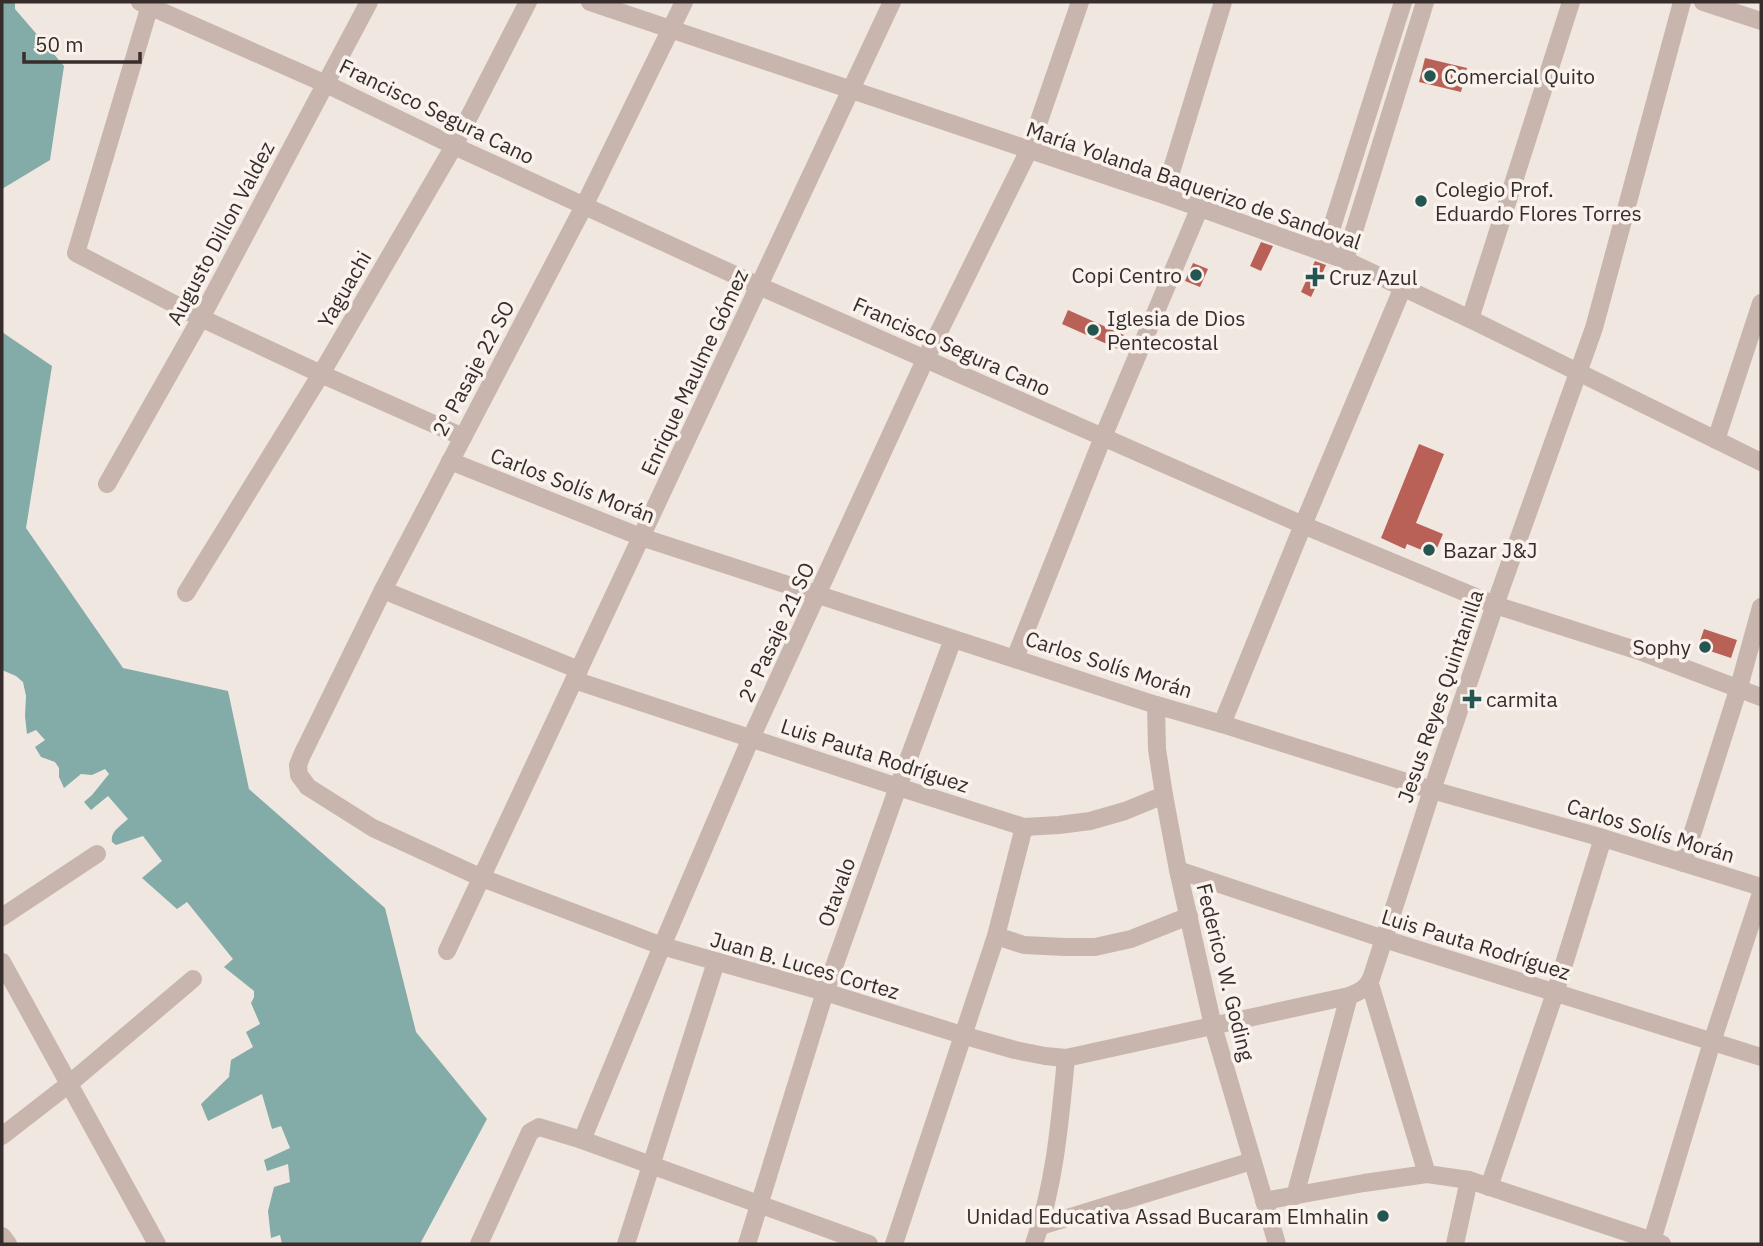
<svg xmlns="http://www.w3.org/2000/svg" width="1763" height="1246" font-family="'IBM Plex Sans',sans-serif">
	<style>
		.water { fill: #83aba7 }
		.building { fill: #b96157 }
		.lines { fill: none; stroke-linecap: round; stroke-linejoin: round }
		.minor { stroke: #c8b6ae; stroke-width: 18 }
		.poi-dot { fill: #255551; stroke: #f9f2ed; stroke-width: 2.5 }
		.labels { text-anchor: middle; dominant-baseline: central; stroke-width: 7; stroke-linejoin: round; paint-order: stroke }
		.poi-label { font-size: 21px; fill: #372d2b; stroke: #f9f2ed; text-anchor: start }
		.street-label { font-size: 21px; fill: #372d2b; stroke: #f9f2ed }
	</style>
	<rect width="100%" height="100%" fill="#f1e7e1"/>
	<g class="water">
		<polygon points="2,2 15,2 15,9 64,66 50,160 2,189"/>
		<path d="M2,332L52,366L26,528L123,668L228,691L249,789L385,908L416,1032L487,1119L420,1244H282L280,1235L271,1238L268,1211L274,1187L290,1182L288,1164L267,1171L264,1160L290,1148L281,1126L272,1129L262,1094L208,1121L201,1104L229,1077L231,1060L253,1047L246,1032L260,1024L251,1003L254,997V991L224,967L233,959L187,902L177,909L142,878L162,861L143,836L116,845L112,842C110,831 121,826 128,819L108,796L91,810L84,802L92,795L109,774L105,769L92,775L81,774L64,788L59,777V768L55,762L41,757L35,747L45,740L36,730L27,734L25,716L26,696L23,682L16,676L2,670Z"/>
	</g>
	<g class="building">
		<polygon points="1425,58 1467,68 1461,92 1419,82"/>
		<polygon points="1261,242 1273,246 1261,271 1250,266"/>
		<polygon points="1315,261 1326,265 1311,297 1301,292"/>
		<polygon points="1193,263 1208,269 1200,287 1185,281"/>
		<polygon points="1068,310 1124,335 1118,349 1062,324"/>
		<polygon points="1419,444 1444,454 1416,523 1443,534 1434,555 1407,544 1405,549 1381,538"/>
		<polygon points="1704,629 1737,640 1731,658 1698,647"/>
	</g>
	<g class="lines">
		<g class="minor">
			<polyline points="140,2 326,84 454,146 759,286 1303,525 1495,605 1642,652 1761,697"/>
			<polyline points="151,2 76,253 201,318 321,374 463,437"/>
			<polyline points="590,2 1164,195 1345,260 1470,319 1761,462"/>
			<polyline points="684,2 584,206 383,590 302,755 298,765 299,775 308,787 373,828 482,878 662,946 825,992 962,1035 1015,1050 1045,1056 1066,1058 1349,996"/>
			<polyline points="1703,2 1761,21"/>
			<polyline points="1164,195 1223,2"/>
			<polyline points="1324,252 1403,2"/>
			<polyline points="1345,260 1425,2"/>
			<polyline points="1470,319 1571,2"/>
			<polyline points="1716,440 1761,303"/>
			<polyline points="450,461 641,537 1156,705 1222,724 1432,790 1603,838 1761,887"/>
			<polyline points="107,484 201,318 369,2"/>
			<polyline points="383,590 579,670"/>
			<polyline points="186,593 321,374 454,146 528,2"/>
			<polyline points="1015,658 1103,437 1200,207"/>
			<polyline points="574,680 898,787 1024,827 1059,825 1090,821 1125,811 1164,795"/>
			<polyline points="1156,705 1157,749 1164,795 1178,870 1213,1026 1277,1244"/>
			<polyline points="1222,724 1303,525 1403,287"/>
			<polyline points="1683,863 1739,687 1761,607"/>
			<polyline points="1178,870 1384,939 1761,1057"/>
			<polyline points="2,917 97,854"/>
			<polyline points="996,936 1024,945 1065,947 1095,947 1131,939 1189,916"/>
			<polyline points="447,951 892,2"/>
			<polyline points="2,962 157,1244"/>
			<polyline points="1370,984 1427,1174"/>
			<polyline points="2,1136 69,1084 193,979"/>
			<polyline points="582,1140 662,946 751,738 925,360 1029,150 1080,2"/>
			<polyline points="1489,1187 1555,993 1603,838"/>
			<path d="M1295,1196L1349,996C1361,991 1368,988 1372,976L1432,790L1495,605L1594,328L1682,2"/>
			<polyline points="1264,1201 1364,1183 1427,1174 1469,1180 1662,1244"/>
			<polyline points="1041,1226 1252,1161"/>
			<polyline points="2,1236 8,1244"/>
			<polyline points="479,1244 530,1132 539,1127 582,1140 869,1244"/>
			<polyline points="626,1244 716,962"/>
			<polyline points="747,1244 825,992 898,787 953,639"/>
			<polyline points="894,1244 996,936 1024,827"/>
			<path d="M1034,1244C1055,1184 1060,1121 1066,1058"/>
			<polyline points="1455,1244 1469,1180"/>
			<polyline points="1651,1244 1712,1042 1761,893"/>
		</g>
	</g>
	<g class="poi-dot">
		<circle cx="1430" cy="76" r="7"/>
		<circle cx="1421" cy="201" r="7"/>
		<circle cx="1196" cy="275" r="7"/>
		<path d="M1311.5 266.5h7v7h7v7h-7v7h-7v-7h-7v-7h7z"/>
		<circle cx="1093" cy="330" r="7"/>
		<circle cx="1429" cy="550" r="7"/>
		<circle cx="1705" cy="647" r="7"/>
		<path d="M1468.5 688.5h7v7h7v7h-7v7h-7v-7h-7v-7h7z"/>
		<circle cx="1383" cy="1216" r="7"/>
	</g>
	<g class="labels">
		<g class="poi-label">
			<text x="1444" y="76">Comercial Quito</text>
			<text x="1435" y="189">Colegio Prof.<tspan x="1435" dy="24">Eduardo Flores Torres</tspan></text>
			<text x="1182" y="275" text-anchor="end">Copi Centro</text>
			<text x="1329" y="277">Cruz Azul</text>
			<text x="1107" y="318">Iglesia de Dios<tspan x="1107" dy="24">Pentecostal</tspan></text>
			<text x="1443" y="550">Bazar J&amp;J</text>
			<text x="1691" y="647" text-anchor="end">Sophy</text>
			<text x="1486" y="699">carmita</text>
			<text x="1369" y="1216" text-anchor="end">Unidad Educativa Assad Bucaram Elmhalin</text>
		</g>
		<g class="street-label">
			<text transform="translate(437 111) rotate(26)">Francisco Segura Cano</text>
			<text transform="translate(1194 185) rotate(19)">María Yolanda Baquerizo de Sandoval</text>
			<text transform="translate(220 233) rotate(-62)">Augusto Dillon Valdez</text>
			<text transform="translate(344 289) rotate(-60)">Yaguachi</text>
			<text transform="translate(952 346) rotate(24)">Francisco Segura Cano</text>
			<text transform="translate(473 368) rotate(-62)">2º Pasaje 22 SO</text>
			<text transform="translate(694 372) rotate(-65)">Enrique Maulme Gómez</text>
			<text transform="translate(573 485) rotate(21)">Carlos Solís Morán</text>
			<text transform="translate(776 632) rotate(-65)">2° Pasaje 21 SO</text>
			<text transform="translate(1109 664) rotate(18)">Carlos Solís Morán</text>
			<text transform="translate(1440 696) rotate(-71)">Jesus Reyes Quintanilla</text>
			<text transform="translate(875 755) rotate(18)">Luis Pauta Rodríguez</text>
			<text transform="translate(1651 830) rotate(17)">Carlos Solís Morán</text>
			<text transform="translate(836 892) rotate(-70)">Otavalo</text>
			<text transform="translate(1476 944) rotate(17)">Luis Pauta Rodríguez</text>
			<text transform="translate(805 965) rotate(16)">Juan B. Luces Cortez</text>
			<text transform="translate(1226 972) rotate(76)">Federico W. Goding</text>
		</g>
	</g>
	<rect width="1763" height="1246" fill="none" stroke="#372d2b" stroke-width="7"/>
	<path d="M24 52v10h116v-10" fill="none" stroke="#372d2b" stroke-width="3.5"/>
	<text x="35" y="52" font-size="21" fill="#372d2b" stroke="#f9f2ed" stroke-width="5" paint-order="stroke">50 m</text>
</svg>
